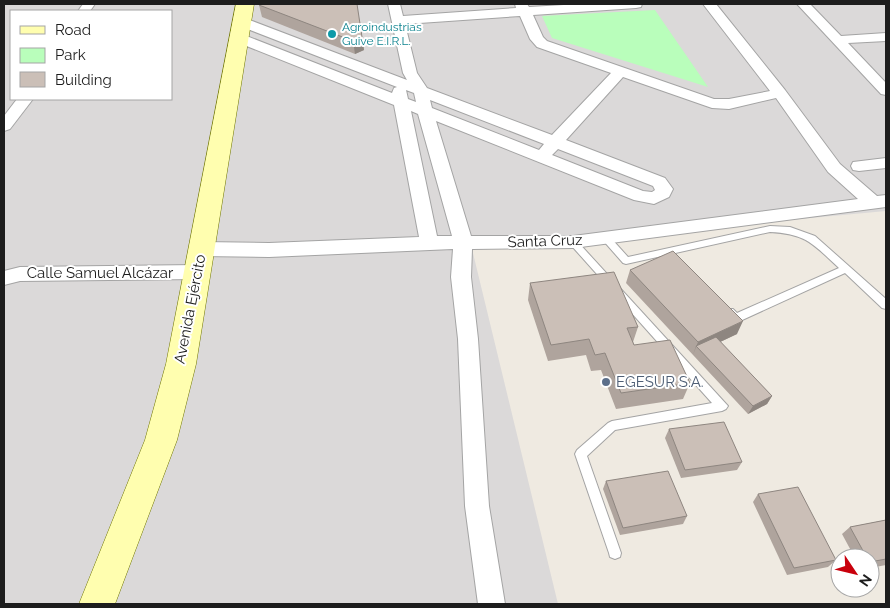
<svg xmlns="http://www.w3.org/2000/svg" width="890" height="608" font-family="Raleway,sans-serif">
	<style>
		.residential { fill: #dbd9d9; fill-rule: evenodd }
		.park { fill: #b9febb }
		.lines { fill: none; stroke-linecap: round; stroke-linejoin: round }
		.lane-casing { stroke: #a4a4a4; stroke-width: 2 }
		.street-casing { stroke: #a4a4a4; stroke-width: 2 }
		.secondary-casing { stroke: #717700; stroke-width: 1 }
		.lane { fill: #fff; fill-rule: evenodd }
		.street { fill: #fff; fill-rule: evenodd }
		.secondary { fill: #fffeaf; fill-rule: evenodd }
		.wall { fill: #afa49d }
		.shaded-wall { fill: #8e8680 }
		.building { fill: #cbbfb7; stroke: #8e8680 }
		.culture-dot { fill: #0f9aa8; stroke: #fff; stroke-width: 2 }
		.service-dot { fill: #5c6f8a; stroke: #fff; stroke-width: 2 }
		.labels { text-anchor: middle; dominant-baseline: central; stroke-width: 4; stroke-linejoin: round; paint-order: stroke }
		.far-culture-label { font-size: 12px; fill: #0d838f; stroke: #fff; text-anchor: start }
		.street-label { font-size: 15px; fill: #1d1d1d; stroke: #fff }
		.service-label { font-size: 15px; fill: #4e5e75; stroke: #fff; text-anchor: start }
	</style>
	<rect width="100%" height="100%" fill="#efeae1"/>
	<path class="residential" d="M4,4H886V211L472,249L558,604H4ZM11,11H171V99H11Z"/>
	<polygon class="park" points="655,10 708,87 552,38 542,16"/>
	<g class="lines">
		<defs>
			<g id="lane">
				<path d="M770,226L790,227L815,236L886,299V309L882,308L845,273L740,321H732L724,312L725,309H733L737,313L839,268C813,244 807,234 770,232L626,264L623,263L601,238L603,236H609L628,257Z"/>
				<polygon points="573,239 576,240 728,406 726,409 722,411 615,430 587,456 621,553 620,557 615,559 610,557 609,553 575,454 577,450 608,423 612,421 712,403 570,244 568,242 570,240"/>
			</g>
			<g id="street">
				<polygon points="83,4 95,4 90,11 78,11"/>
				<path d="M388,4H400L403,16L516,8L515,4H527L529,7L581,4H642L641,7L636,8L533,15L543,37L547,41L714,99H729L770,91L703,4H716L785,90L840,164L877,196L886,195V207L573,248L472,249L471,277L478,339L489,506L505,604H478L465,506L458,339L451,277L453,249L269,257L201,256L194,254L192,249L194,244L201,242L269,243L419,237L394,105L234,41L232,38L234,35H244L392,93L394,88L397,87L237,25L235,22L237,19H247L407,80L403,73ZM520,16L530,39L537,47L611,73L552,135L427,88L417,73L405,24ZM623,77L712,108L729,109L776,98L828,172L858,199L573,236H471L436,121L634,200L654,204L669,197L673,189L665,178L566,140ZM406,90L414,93L416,102L408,99ZM430,100L544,144L539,150L432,108ZM411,111L418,114L452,236H437ZM558,149L653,186L655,190L652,192L643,191L552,155Z"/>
				<polygon points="797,4 810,4 841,36 886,33 886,41 848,43 886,83 886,95 881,94"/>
				<polygon points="17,99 33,99 10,129 4,131 4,116"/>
				<polygon points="886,158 886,168 859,171 853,170 851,166 853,162"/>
				<polygon points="198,265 205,267 208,272 205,277 198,279 20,281 4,285 4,271 20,267"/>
			</g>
			<polygon id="secondary" points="236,4 254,4 196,364 177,440 115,604 79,604 145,440 166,364"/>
		</defs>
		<use href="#lane" class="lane-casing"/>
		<use href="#street" class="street-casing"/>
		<use href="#secondary" class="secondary-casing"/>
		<use href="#lane" class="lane"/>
		<use href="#street" class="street"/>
		<use href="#secondary" class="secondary"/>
	</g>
	<g class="wall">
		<polygon points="259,5 362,37 364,50 355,54 262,17"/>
		<polygon points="630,270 737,334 720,342 772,396 767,404 748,414 626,283"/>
		<polygon points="530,283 638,327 633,342 634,345 690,383 683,399 616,409 601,370 591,371 586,355 548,361 528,300"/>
		<polygon points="669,429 742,462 737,470 681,478 665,438"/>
		<polygon points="606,481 687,516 683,524 620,535 603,489"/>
		<polygon points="758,494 836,560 828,567 787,575 753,502"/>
		<polygon points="886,520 886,565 870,568 870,558 855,558 842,534 850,527"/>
	</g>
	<g class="shaded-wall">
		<polygon points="362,37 364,50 355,54 353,41"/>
		<polygon points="743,321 737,334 701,351 696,346 693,355 698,342"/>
		<polygon points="772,396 767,404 748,414 753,406"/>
	</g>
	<g class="building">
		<polygon points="260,4 357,4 362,37 353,41 259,5"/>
		<polygon points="673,251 743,321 698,342 630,270"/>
		<polygon points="614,272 638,327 627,328 634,345 670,340 690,383 621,393 605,353 595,355 589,339 551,345 530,283"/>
		<polygon points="716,337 772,396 753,406 696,346"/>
		<polygon points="724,422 742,462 685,470 669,429"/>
		<polygon points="668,471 687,516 623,528 606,481"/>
		<polygon points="798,487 836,560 794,568 758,494"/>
		<polygon points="886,520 886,559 870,562 870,558 867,558 850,527"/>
	</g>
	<circle class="culture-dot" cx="332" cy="34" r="5"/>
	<circle class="service-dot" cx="606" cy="382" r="5"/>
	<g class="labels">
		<g class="far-culture-label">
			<text x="342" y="27">Agroindustrias<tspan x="342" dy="14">Guive E.I.R.L.</tspan></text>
		</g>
		<g class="street-label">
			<text transform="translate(545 241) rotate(-2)">Santa Cruz</text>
			<text x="100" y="273">Calle Samuel Alcázar</text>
			<text transform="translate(190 309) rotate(-79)">Avenida Ejército</text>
		</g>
		<g class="service-label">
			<text x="616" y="382">EGESUR S.A.</text>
		</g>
	</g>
	<rect width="890" height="608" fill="none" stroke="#1d1d1d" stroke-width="10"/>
	<rect x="10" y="10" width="162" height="90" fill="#ffffff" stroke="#a5a5a5"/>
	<rect x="20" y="26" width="25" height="8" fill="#fffeaf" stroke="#a5a5a5"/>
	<text x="55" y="35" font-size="15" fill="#1d1d1d">Road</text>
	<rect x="20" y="48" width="25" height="15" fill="#b9febb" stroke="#a5a5a5"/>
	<text x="55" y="60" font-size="15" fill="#1d1d1d">Park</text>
	<rect x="20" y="72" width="25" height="15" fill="#cbbfb7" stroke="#a5a5a5"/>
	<text x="55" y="85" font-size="15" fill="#1d1d1d">Building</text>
	<g transform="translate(855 573) rotate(125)"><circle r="24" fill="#ffffff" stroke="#a5a5a5"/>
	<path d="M0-4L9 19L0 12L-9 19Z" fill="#c9000c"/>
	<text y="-8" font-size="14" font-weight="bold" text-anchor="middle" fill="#1d1d1d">N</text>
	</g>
</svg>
